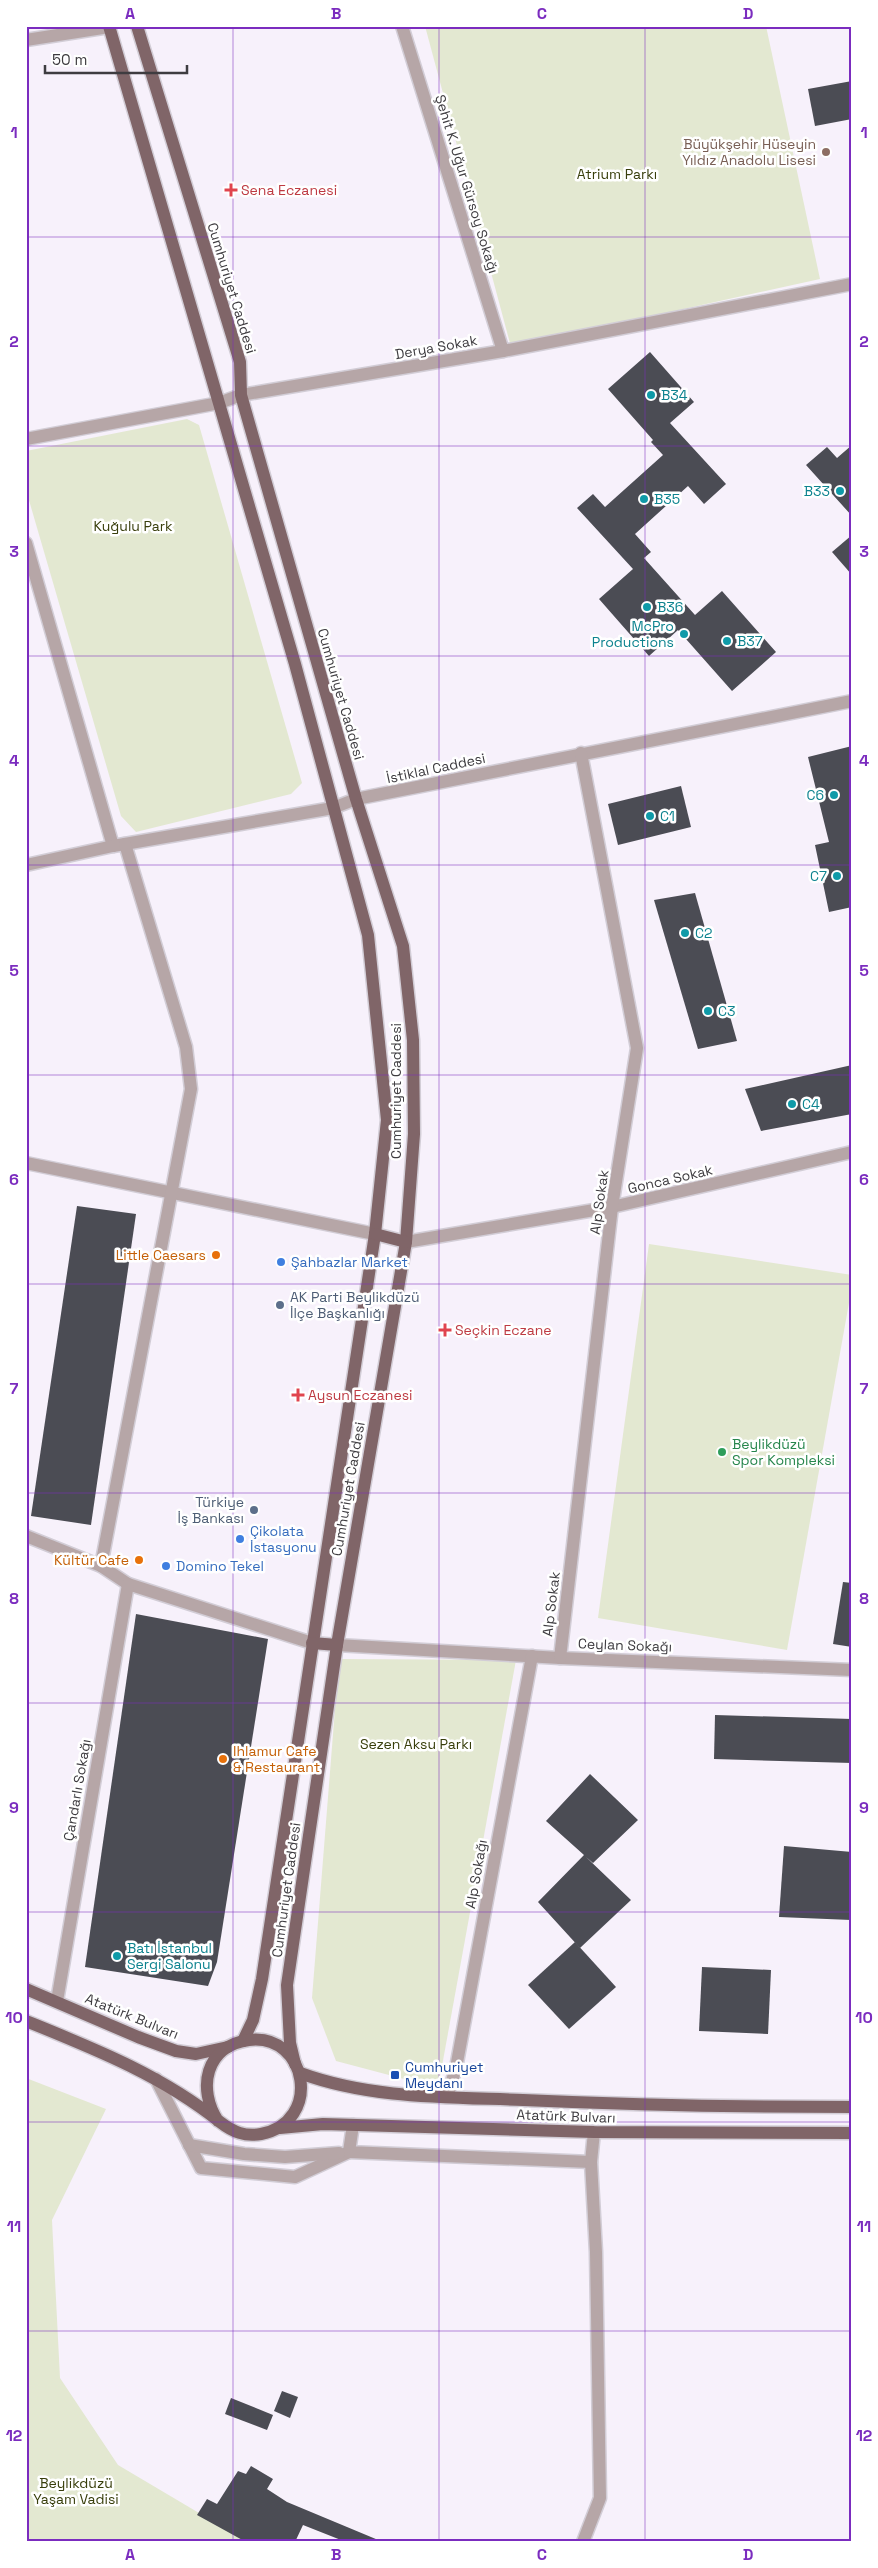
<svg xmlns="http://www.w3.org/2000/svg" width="878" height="2568" font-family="'Space Grotesk',sans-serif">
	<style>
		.green { fill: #e3e8d1 }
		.building { fill: #4b4c54 }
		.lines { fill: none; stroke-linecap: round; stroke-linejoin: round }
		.minor-casing { stroke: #d2cdd6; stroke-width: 15 }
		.major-casing { stroke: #d2cdd6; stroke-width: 15 }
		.minor { stroke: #b6a6a7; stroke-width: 12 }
		.major { stroke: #806568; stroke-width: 12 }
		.grid { fill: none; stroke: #7b2cbf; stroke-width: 1; stroke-opacity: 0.55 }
		.education-dot { fill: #8d6e63; stroke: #fff; stroke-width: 2 }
		.health-dot { fill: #e0444e; stroke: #fff; stroke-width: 2 }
		.culture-dot { fill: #0f9aa8; stroke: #fff; stroke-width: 2 }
		.food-dot { fill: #e8710a; stroke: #fff; stroke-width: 2 }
		.shop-dot { fill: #3f7fe0; stroke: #fff; stroke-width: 2 }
		.service-dot { fill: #5c6f8a; stroke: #fff; stroke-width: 2 }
		.leisure-dot { fill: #2e9e5b; stroke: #fff; stroke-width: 2 }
		.transit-dot { fill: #1a4fb4; stroke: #fff; stroke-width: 2 }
		.labels { text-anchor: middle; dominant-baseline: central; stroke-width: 5; stroke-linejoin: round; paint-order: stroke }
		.education-label { font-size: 14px; fill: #785e54; stroke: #fff; text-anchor: end }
		.park-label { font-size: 14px; fill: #383e0b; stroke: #fff }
		.street-label { font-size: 14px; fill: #3e3c40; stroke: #fff }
		.health-label { font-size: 14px; fill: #be3a42; stroke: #fff; text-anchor: start }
		.culture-label { font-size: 14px; fill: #0d838f; stroke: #fff; text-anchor: start }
		.food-label { font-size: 14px; fill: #c56008; stroke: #fff; text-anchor: end }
		.shop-label { font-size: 14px; fill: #366cbe; stroke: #fff; text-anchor: start }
		.service-label { font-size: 14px; fill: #4e5e75; stroke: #fff; text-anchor: start }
		.leisure-label { font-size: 14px; fill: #27864d; stroke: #fff; text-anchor: start }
		.transit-label { font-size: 14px; fill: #164399; stroke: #fff; text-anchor: start }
		.neatline { fill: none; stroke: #7b2cbf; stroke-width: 2 }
		.grid-label { font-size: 16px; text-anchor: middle; font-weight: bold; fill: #7b2cbf }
	</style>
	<rect width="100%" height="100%" fill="#f7f1fb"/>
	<g class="green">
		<polygon points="425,26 766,26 820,279 511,347"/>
		<polygon points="187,419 199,425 302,783 291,794 136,832 121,816 26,490 26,451"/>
		<polygon points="649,1244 852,1275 852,1286 787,1650 598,1618"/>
		<polygon points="339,1659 516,1660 438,2088 336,2061 312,1998"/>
		<polygon points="26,2078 106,2109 52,2220 60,2378 118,2465 248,2542 26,2542"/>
	</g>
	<g class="building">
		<polygon points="852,81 852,119 815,126 808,89"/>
		<polygon points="650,352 694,402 670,423 726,484 704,504 688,486 635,534 651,552 644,558 695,615 722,591 776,652 732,691 678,630 649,656 599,599 633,569 577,508 593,494 605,507 663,455 651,442 653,440 608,389"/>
		<polygon points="852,445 852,516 806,465 827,447 837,458"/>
		<polygon points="852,535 852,575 832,552"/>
		<polygon points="852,746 852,907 829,912 815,845 829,842 808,757"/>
		<polygon points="681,786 691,827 618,845 608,804"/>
		<polygon points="695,893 737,1041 698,1049 654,900"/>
		<polygon points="852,1065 852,1114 761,1131 745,1089"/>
		<polygon points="77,1206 136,1214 91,1525 31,1516"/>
		<polygon points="843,1582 852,1583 852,1647 833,1644"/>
		<polygon points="136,1614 268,1639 217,1962 208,1986 85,1967"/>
		<polygon points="715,1715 852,1719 852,1763 714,1759"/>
		<polygon points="590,1774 638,1820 593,1863 586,1857 631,1900 580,1948 538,1902 584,1855 546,1821"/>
		<polygon points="784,1846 852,1852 851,1920 779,1917"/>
		<polygon points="575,1942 616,1987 569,2029 528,1985"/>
		<polygon points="702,1967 771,1970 768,2034 699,2031"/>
		<polygon points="282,2391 298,2397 290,2418 274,2411"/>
		<polygon points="231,2398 273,2415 267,2430 225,2414"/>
		<polygon points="251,2466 273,2479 267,2489 287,2502 383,2542 346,2542 303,2525 295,2542 246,2542 197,2515 207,2499 217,2504 238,2471 246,2474"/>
	</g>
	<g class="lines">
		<defs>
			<g id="minor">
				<polyline points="402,26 503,351"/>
				<polyline points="26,40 109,27"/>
				<polyline points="26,439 219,403 241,395 503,351 852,284"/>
				<polyline points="26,543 113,846"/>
				<polyline points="26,865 113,846 333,808 356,799 852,701"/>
				<polyline points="26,1163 375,1234"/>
				<polyline points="406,1242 612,1207 852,1152"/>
				<polyline points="26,1536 101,1566 128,1584 312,1643"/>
				<polyline points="101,1566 191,1089 186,1047 125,844"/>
				<polyline points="337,1645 560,1658 852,1670"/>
				<polyline points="560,1658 612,1207 637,1048 581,753"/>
				<polyline points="57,2001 128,1584"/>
				<polyline points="156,2079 201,2168 295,2177 349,2152"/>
				<polyline points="447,2097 456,2068 532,1656"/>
				<polyline points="353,2125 349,2152 591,2162"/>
				<polyline points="189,2145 244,2154 285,2157 339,2153"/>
				<polyline points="583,2542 600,2498 596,2252 591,2162 594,2132"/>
			</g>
			<g id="major">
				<polyline points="109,26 295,664 368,935 387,1120 375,1234 262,1979 253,2020 243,2041"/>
				<polyline points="137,26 240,362 241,395 356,799 403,946 413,1040 414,1134 406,1242 337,1645 287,1985 290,2043 295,2064"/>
				<polyline points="375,1234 406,1242"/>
				<polyline points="312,1643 337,1645"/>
				<polyline points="26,1989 138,2037 176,2051 196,2054 228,2047"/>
				<path d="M26,2021C95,2049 161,2075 220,2122C233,2132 245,2137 261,2134C323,2122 308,2033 249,2040C205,2046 197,2089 218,2121"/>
				<path d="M300,2073C371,2099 448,2097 523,2100C633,2105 742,2107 852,2107"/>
				<polyline points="280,2128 323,2124 594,2132 852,2133"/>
			</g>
		</defs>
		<use href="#minor" class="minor-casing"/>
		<use href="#major" class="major-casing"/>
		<use href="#minor" class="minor"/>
		<use href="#major" class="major"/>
	</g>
	<path class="grid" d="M233,26V2542M439,26V2542M645,26V2542M26,237H852M26,446H852M26,656H852M26,865H852M26,1075H852M26,1284H852M26,1493H852M26,1703H852M26,1912H852M26,2122H852M26,2331H852"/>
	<circle class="education-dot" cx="826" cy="152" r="5"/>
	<g class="health-dot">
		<path d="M228.5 182.5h5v5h5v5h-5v5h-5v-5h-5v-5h5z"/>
		<path d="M442.5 1322.5h5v5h5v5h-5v5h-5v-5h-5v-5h5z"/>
		<path d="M295.5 1387.5h5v5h5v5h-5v5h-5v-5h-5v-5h5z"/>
	</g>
	<g class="culture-dot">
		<circle cx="651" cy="395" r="5"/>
		<circle cx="840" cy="491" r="5"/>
		<circle cx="644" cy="499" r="5"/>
		<circle cx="647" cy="607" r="5"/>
		<circle cx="684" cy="634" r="5"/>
		<circle cx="727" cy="641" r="5"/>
		<circle cx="834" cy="795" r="5"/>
		<circle cx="650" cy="816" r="5"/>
		<circle cx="837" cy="876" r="5"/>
		<circle cx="685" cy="933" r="5"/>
		<circle cx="708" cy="1011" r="5"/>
		<circle cx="792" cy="1104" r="5"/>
		<circle cx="117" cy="1956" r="5"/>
	</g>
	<g class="food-dot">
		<circle cx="216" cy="1255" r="5"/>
		<circle cx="139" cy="1560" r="5"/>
		<circle cx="223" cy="1759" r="5"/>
	</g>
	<g class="shop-dot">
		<circle cx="281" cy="1262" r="5"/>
		<circle cx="240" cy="1539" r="5"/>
		<circle cx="166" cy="1566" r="5"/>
	</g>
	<g class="service-dot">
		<circle cx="280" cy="1305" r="5"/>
		<circle cx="254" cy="1510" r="5"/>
	</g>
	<circle class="leisure-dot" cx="722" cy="1452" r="5"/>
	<rect class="transit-dot" x="390" y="2070" width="10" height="10" rx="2.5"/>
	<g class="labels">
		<g class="education-label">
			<text x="816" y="144">Büyükşehir Hüseyin<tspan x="816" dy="16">Yıldız Anadolu Lisesi</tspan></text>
		</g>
		<g class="park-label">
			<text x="617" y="174">Atrium Parkı</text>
			<text x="133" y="526">Kuğulu Park</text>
			<text x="416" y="1744">Sezen Aksu Parkı</text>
			<text x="76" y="2483">Beylikdüzü<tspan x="76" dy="16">Yaşam Vadisi</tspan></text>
		</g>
		<g class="street-label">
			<text transform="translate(467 184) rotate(73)">Şehit K. Uğur Gürsoy Sokağı</text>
			<text transform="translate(232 288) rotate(73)">Cumhuriyet Caddesi</text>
			<text transform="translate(436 347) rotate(-10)">Derya Sokak</text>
			<text transform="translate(341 694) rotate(74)">Cumhuriyet Caddesi</text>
			<text transform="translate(436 768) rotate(-12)">İstiklal Caddesi</text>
			<text transform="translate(396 1091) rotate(-90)">Cumhuriyet Caddesi</text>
			<text transform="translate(670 1179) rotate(-13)">Gonca Sokak</text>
			<text transform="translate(599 1202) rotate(-82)">Alp Sokak</text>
			<text transform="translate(348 1489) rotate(-80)">Cumhuriyet Caddesi</text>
			<text transform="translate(551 1604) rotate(-83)">Alp Sokak</text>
			<text transform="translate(625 1645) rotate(2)">Ceylan Sokağı</text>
			<text transform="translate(77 1790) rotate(-80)">Çandarlı Sokağı</text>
			<text transform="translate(476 1874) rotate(-80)">Alp Sokağı</text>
			<text transform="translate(286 1890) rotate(-82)">Cumhuriyet Caddesi</text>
			<text transform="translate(132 2016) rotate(22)">Atatürk Bulvarı</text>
			<text transform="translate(566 2116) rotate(2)">Atatürk Bulvarı</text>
		</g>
		<g class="health-label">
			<text x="241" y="190">Sena Eczanesi</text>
			<text x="455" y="1330">Seçkin Eczane</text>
			<text x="308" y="1395">Aysun Eczanesi</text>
		</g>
		<g class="culture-label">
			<text x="661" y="395">B34</text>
			<text x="830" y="491" text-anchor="end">B33</text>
			<text x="654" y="499">B35</text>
			<text x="657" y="607">B36</text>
			<text x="674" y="626" text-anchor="end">McPro<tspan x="674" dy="16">Productions</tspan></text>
			<text x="737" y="641">B37</text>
			<text x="824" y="795" text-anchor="end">C6</text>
			<text x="660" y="816">C1</text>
			<text x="827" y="876" text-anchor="end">C7</text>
			<text x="695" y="933">C2</text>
			<text x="718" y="1011">C3</text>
			<text x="802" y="1104">C4</text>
			<text x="127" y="1948">Batı İstanbul<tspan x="127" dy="16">Sergi Salonu</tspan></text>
		</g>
		<g class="food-label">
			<text x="206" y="1255">Little Caesars</text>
			<text x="129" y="1560">Kültür Cafe</text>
			<text x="233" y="1751" text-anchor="start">Ihlamur Cafe<tspan x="233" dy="16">&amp; Restaurant</tspan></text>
		</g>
		<g class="shop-label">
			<text x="291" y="1262">Şahbazlar Market</text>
			<text x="250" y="1531">Çikolata<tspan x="250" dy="16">İstasyonu</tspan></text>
			<text x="176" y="1566">Domino Tekel</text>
		</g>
		<g class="service-label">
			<text x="290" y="1297">AK Parti Beylikdüzü<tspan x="290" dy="16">İlçe Başkanlığı</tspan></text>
			<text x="244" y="1502" text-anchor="end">Türkiye<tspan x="244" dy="16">İş Bankası</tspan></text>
		</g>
		<g class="leisure-label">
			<text x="732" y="1444">Beylikdüzü<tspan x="732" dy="16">Spor Kompleksi</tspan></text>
		</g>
		<g class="transit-label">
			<text x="405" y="2067">Cumhuriyet<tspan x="405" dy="16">Meydanı</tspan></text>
		</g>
	</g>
	<rect width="878" height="2568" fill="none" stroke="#ffffff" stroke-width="55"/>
	<path d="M45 65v8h142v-8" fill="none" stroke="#3e3c40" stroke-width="2.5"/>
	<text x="52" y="65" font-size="15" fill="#3e3c40" stroke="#ffffff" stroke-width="4" paint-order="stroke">50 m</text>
	<rect x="28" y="28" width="822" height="2512" class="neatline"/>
	<g class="grid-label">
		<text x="130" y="19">A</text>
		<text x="336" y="19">B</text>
		<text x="542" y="19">C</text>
		<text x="748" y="19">D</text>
		<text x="14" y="138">1</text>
		<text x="864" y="138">1</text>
		<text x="14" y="347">2</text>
		<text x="864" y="347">2</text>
		<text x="14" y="557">3</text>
		<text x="864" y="557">3</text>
		<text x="14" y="766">4</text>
		<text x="864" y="766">4</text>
		<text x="14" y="976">5</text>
		<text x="864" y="976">5</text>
		<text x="14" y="1185">6</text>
		<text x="864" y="1185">6</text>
		<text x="14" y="1394">7</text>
		<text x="864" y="1394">7</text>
		<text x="14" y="1604">8</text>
		<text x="864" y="1604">8</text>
		<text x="14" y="1813">9</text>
		<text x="864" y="1813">9</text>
		<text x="14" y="2023">10</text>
		<text x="864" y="2023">10</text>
		<text x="14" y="2232">11</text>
		<text x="864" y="2232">11</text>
		<text x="14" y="2441">12</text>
		<text x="864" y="2441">12</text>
		<text x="130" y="2560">A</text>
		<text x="336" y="2560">B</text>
		<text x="542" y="2560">C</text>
		<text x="748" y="2560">D</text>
	</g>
</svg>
